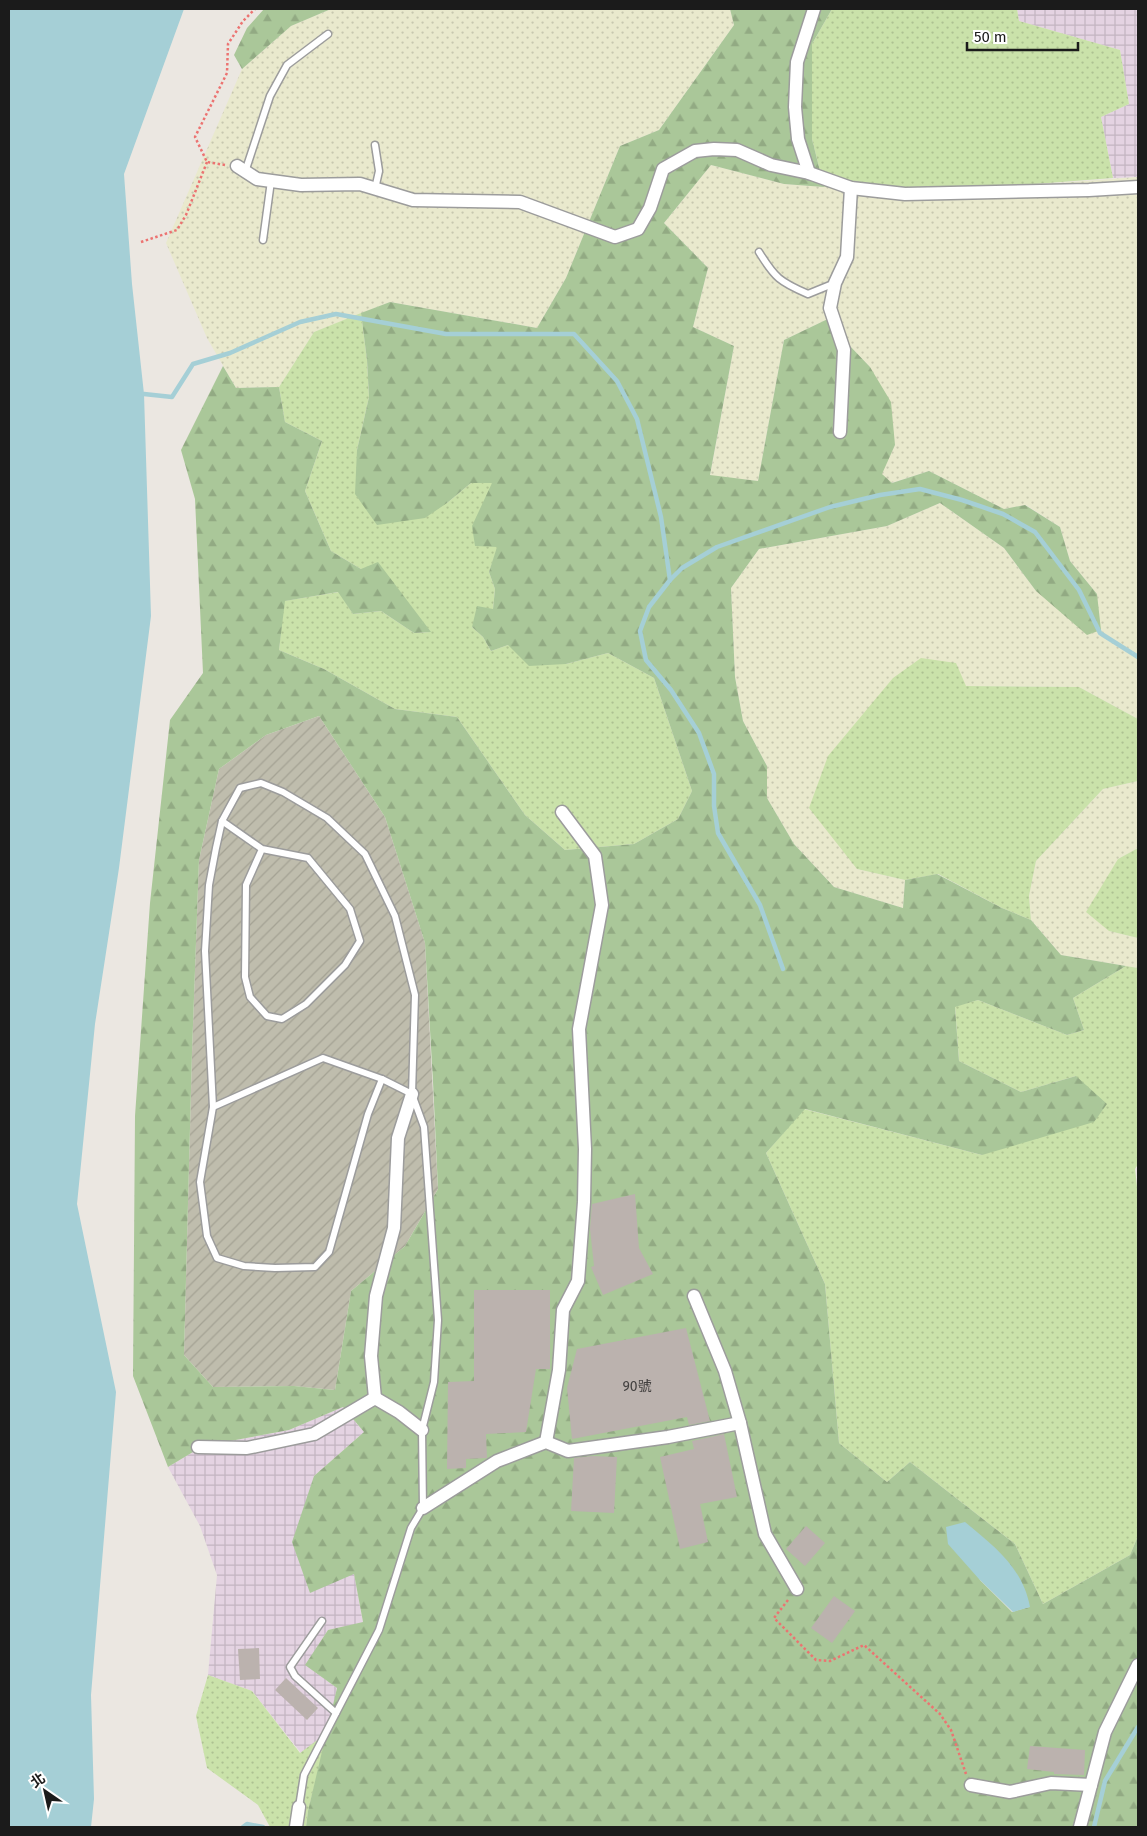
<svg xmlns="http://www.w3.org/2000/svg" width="1147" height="1836" font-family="'Fira Sans','Noto Sans TC',sans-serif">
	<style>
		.industrial { fill: url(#industrial-grid) }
		.construction { fill: url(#construction-furrows) }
		.farmland { fill: url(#farmland-dots) }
		.grass { fill: url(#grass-dots) }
		.forest { fill: url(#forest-firs); fill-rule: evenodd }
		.water { fill: #a5cfd6 }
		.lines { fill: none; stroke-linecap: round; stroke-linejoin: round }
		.stream { stroke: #a5cfd6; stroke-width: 4.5 }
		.building { fill: #bbb2ae }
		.lane-casing { stroke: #9c9c9c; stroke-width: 9 }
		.street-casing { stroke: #9c9c9c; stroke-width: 15 }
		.path { stroke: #ec7371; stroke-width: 2.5; stroke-dasharray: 2.5 2.5; stroke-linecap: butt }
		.lane { stroke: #fff; stroke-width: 6 }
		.street { stroke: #fff; stroke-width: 12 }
		.labels { text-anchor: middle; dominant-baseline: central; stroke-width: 4; stroke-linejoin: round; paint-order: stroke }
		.number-label { font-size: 14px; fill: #434140 }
	</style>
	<defs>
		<pattern id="industrial-grid" width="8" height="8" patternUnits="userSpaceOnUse" patternTransform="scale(1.25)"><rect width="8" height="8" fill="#e4d3e2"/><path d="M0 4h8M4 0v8" fill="none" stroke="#c3b5c1"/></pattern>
		<pattern id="construction-furrows" width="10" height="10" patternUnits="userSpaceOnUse" patternTransform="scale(1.25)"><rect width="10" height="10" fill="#bfbdad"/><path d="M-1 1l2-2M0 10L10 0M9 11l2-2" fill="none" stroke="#a4a294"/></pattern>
		<pattern id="farmland-dots" width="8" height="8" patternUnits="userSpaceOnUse" patternTransform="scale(1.25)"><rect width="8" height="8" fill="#e9e9cd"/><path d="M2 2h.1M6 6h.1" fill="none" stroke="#c7c7af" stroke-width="1.8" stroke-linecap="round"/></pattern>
		<pattern id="grass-dots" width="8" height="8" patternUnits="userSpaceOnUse" patternTransform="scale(1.25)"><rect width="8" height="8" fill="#cae2aa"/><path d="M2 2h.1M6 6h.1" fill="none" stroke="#adc192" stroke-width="1.8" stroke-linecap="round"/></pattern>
		<pattern id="forest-firs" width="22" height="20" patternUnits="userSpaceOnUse" patternTransform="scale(1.25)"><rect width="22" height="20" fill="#aac799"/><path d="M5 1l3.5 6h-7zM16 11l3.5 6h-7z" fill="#92aa83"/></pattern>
	</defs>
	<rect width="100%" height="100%" fill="#ebe7e1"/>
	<g class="industrial">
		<polygon points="1017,9 1138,9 1138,177 1113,178 1101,117 1129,104 1120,50 1019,21"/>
		<polygon points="343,1407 364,1432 314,1476 354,1574 363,1623 328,1630 306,1665 337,1688 328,1732 301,1753 252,1691 208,1675 217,1575 200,1526 168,1467 203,1446 289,1430"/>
	</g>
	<polygon class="construction" points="319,716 385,817 425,943 438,1189 405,1246 351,1291 335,1390 294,1386 213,1387 184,1355 192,1053 199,860 219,769 266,735"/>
	<g class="farmland">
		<polygon points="331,9 730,9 734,25 659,130 620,146 566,278 537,328 390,302 314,332 279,387 236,388 207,338 166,243 242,69 291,26"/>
		<polygon points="711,165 784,184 874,190 934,192 1138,177 1138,719 1079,687 966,686 857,869 905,880 903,908 834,887 794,844 767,798 767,766 743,721 735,677 731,588 759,549 887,526 940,503 1004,548 1036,591 1097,594 1070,561 1060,527 1026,505 1004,509 929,471 891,483 881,474 895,445 870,367 850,346 834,316 784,340 758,481 710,476 734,346 693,327 708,268 664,223"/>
		<polygon points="1138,781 1138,848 1118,859 1109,931 1138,938 1138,968 1061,955 1031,920 1029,896 1036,861 1103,789"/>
	</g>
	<g class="grass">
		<polygon points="832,9 1017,9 1019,21 1120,50 1129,104 1101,117 1113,178 934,192 824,187 812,139 812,44"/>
		<polygon points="361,313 367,360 369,397 357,450 447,503 471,483 492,483 498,547 489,572 495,589 493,610 472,627 483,637 491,651 508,645 566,664 608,653 654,678 692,791 678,819 634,844 565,850 525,815 457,717 395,709 324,669 279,650 284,601 339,592 353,614 381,611 414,633 430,632 361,569 331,551 305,491 322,441 285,422 279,387 314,332"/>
		<polygon points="921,658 956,663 966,686 1079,687 1138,719 1138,781 1103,789 1036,861 1029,896 1031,920 1002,908 938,874 905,880 857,869 809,808 828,756 893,678"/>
		<polygon points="1138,848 1138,938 1109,931 1086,912 1118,859"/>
		<polygon points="1126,966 1138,968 1138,1164 1135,1169 1138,1195 1138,1536 1130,1555 1043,1604 1015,1544 910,1462 887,1482 839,1443 825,1284 766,1153 804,1109 982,1155 1076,1076 1021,1092 959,1061 955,1006 978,1000 1067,1035 1084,1030 1073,998"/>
		<polygon points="208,1675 252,1691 300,1753 328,1732 308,1811 306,1827 270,1827 258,1805 207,1768 196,1716"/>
	</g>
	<g class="forest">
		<polygon points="264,9 331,9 291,26 242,69 234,55 247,28"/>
		<path d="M730,9H832L812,44V139L824,187L784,184L711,165L664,223L708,268L693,327L734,346L710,475L758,481L784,340L834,316L850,346L870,367L891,402L895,445L882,474L892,483L929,471L1004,509L1025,505L1060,527L1070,561L1097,594L1101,630L1087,635L1036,591L1004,548L940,503L887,526L759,549L731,588L735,677L743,721L767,766V798L794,844L834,887L903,908L905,880L937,874L1002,908L1031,920L1061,955L1126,966L1073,998L1084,1030L1067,1035L978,1000L955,1007L959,1061L1021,1092L1076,1076L1107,1104L1094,1122L982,1155L805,1109L766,1153L825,1284L839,1443L887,1482L910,1462L1015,1544L1043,1604L1130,1555L1138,1536V1827H306L308,1811L337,1688L305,1665L328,1630L363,1622L354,1574L310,1593L292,1542L314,1476L364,1432L343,1407L289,1430L203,1446L168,1467L133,1376L135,1116L150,903L170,720L203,673L195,499L181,450L223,366L236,388L279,387L285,422L322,441L305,491L331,551L361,569L378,562L431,632L414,633L381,611L353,614L338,592L285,601L279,650L324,669L395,709L457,717L525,815L565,850L634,844L678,819L692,791L654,678L608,653L566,664L529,666L508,645L491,651L483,637L472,627L477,606L493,609L495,589L489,572L497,547L475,546L472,526L492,483H471L447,503L425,518L377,525L355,494L357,450L369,397L367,360L361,313L390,302L537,328L566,278L620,146L659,130L734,25ZM319,716L385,817L425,943L433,1082L438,1189L405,1246L351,1291L335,1390L294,1386L213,1387L184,1355L192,1053L199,860L219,769L266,735ZM979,1579L1029,1607L1012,1612Z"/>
	</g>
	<g class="water">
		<polygon points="9,9 184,9 124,174 132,284 144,394 151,616 119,868 95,1024 77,1204 116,1392 91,1695 94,1799 91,1827 9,1827"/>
		<path d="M965,1522C994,1546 1023,1568 1030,1607L1013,1612L979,1579L948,1544L946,1527Z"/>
	</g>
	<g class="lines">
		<g class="stream">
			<polyline points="144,394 172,397 193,364 230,353 300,322 336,314 446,334 574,334 617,381 637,419 661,517 670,580 649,607 640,631 646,660 671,690 699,733 714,774 714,806 718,833 760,905 783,969"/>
			<polyline points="670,580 682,568 717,547 830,507 880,495 920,489 962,500 1003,514 1035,532 1079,590 1100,633 1138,657"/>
			<polyline points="243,1827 247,1824 263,1827"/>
			<polyline points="1094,1827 1105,1781 1138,1727"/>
		</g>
	</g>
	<g class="building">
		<polygon points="635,1194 639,1248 653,1274 603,1295 591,1267 594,1266 590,1229 592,1204"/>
		<polygon points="474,1290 550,1290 550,1369 536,1369 526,1432 486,1434 487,1458 466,1459 466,1468 447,1469 448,1382 474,1381"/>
		<polygon points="686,1328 710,1421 689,1425 687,1417 572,1439 567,1388 577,1349"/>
		<polygon points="724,1434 737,1497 700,1504 708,1542 680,1549 660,1457 694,1449 692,1441"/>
		<polygon points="592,1456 617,1457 614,1513 571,1511 574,1458"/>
		<polygon points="806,1526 825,1543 805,1566 786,1549"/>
		<polygon points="834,1596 855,1611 832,1643 811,1628"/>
		<polygon points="259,1648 260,1679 240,1680 238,1649"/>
		<polygon points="286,1678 318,1708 307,1720 275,1690"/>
		<polygon points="1030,1746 1085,1750 1084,1775 1054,1774 1054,1772 1027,1769"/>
	</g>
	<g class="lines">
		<defs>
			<g id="lane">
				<polyline points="375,145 379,171 375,189"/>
				<polyline points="245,172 270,96 287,65 328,34"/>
				<polyline points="263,240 271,181"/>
				<path d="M759,252C775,278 780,282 808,294L835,283"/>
				<polyline points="222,821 262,849 246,885 245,977 250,997 267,1016 282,1019 306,1004 345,965 360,941 350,909 308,858 262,849"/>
				<polyline points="213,1107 323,1058 382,1079"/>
				<polyline points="322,1621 290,1667 295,1676 336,1713"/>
				<polyline points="299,1807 304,1775 379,1630 411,1528 423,1508 422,1430 434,1382 438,1320 424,1127 412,1094 415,995 395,916 365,854 327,818 283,792 261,783 240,788 222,821 216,848 209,885 205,951 213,1107 200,1182 207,1236 217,1258 244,1266 275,1268 315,1267 329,1252 368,1114 382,1079 412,1094"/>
			</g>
			<g id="street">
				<polyline points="237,166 257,179 301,185 360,184 413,200 520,202 615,237 638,229 650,208 663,169 695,151 714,149 737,150 771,165 809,173 851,188 905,194 1089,190 1138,187"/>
				<polyline points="809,173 798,139 795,107 797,62 814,9"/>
				<polyline points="840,432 844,350 830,308 835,283 847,257 851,188"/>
				<polyline points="694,1296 725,1371 740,1423 765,1534 797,1589"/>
				<polyline points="375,1398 371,1356 376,1296 394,1228 398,1138 412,1094"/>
				<polyline points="546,1442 559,1370 563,1310 578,1281 584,1202 585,1149 579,1029 602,905 595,856 562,812"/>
				<polyline points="198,1447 247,1448 314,1434 375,1398 399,1412 422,1430"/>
				<polyline points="423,1508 497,1461 546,1442 568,1451 668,1437 740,1423"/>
				<polyline points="971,1785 1010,1792 1051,1783 1091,1785"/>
				<polyline points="296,1827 299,1807"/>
				<polyline points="1080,1827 1105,1732 1138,1665"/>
			</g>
		</defs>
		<use href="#lane" class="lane-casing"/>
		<use href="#street" class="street-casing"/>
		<g class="path">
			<polyline points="225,165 207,162 195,137 227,73 228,44 243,21 255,9"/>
			<polyline points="141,242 177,230 186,215 207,162"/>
			<polyline points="788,1600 774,1618 816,1660 830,1661 864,1645 940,1714 951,1730 966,1774"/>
		</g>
		<use href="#lane" class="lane"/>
		<use href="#street" class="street"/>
	</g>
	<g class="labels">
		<g class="number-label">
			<text x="637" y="1386">90號</text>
		</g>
	</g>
	<rect width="1147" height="1836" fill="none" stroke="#1b1b1b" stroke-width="20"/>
	<g transform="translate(45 1791) rotate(326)" stroke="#ffffff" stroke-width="4" paint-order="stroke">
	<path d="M0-4L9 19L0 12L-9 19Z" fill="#1b1b1b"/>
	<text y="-8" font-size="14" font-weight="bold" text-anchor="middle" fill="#1b1b1b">北</text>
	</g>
	<path d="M967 42v8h111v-8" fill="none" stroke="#1b1b1b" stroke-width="2.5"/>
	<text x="974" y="42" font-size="15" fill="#1b1b1b" stroke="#ffffff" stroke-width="4" paint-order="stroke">50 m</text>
</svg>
